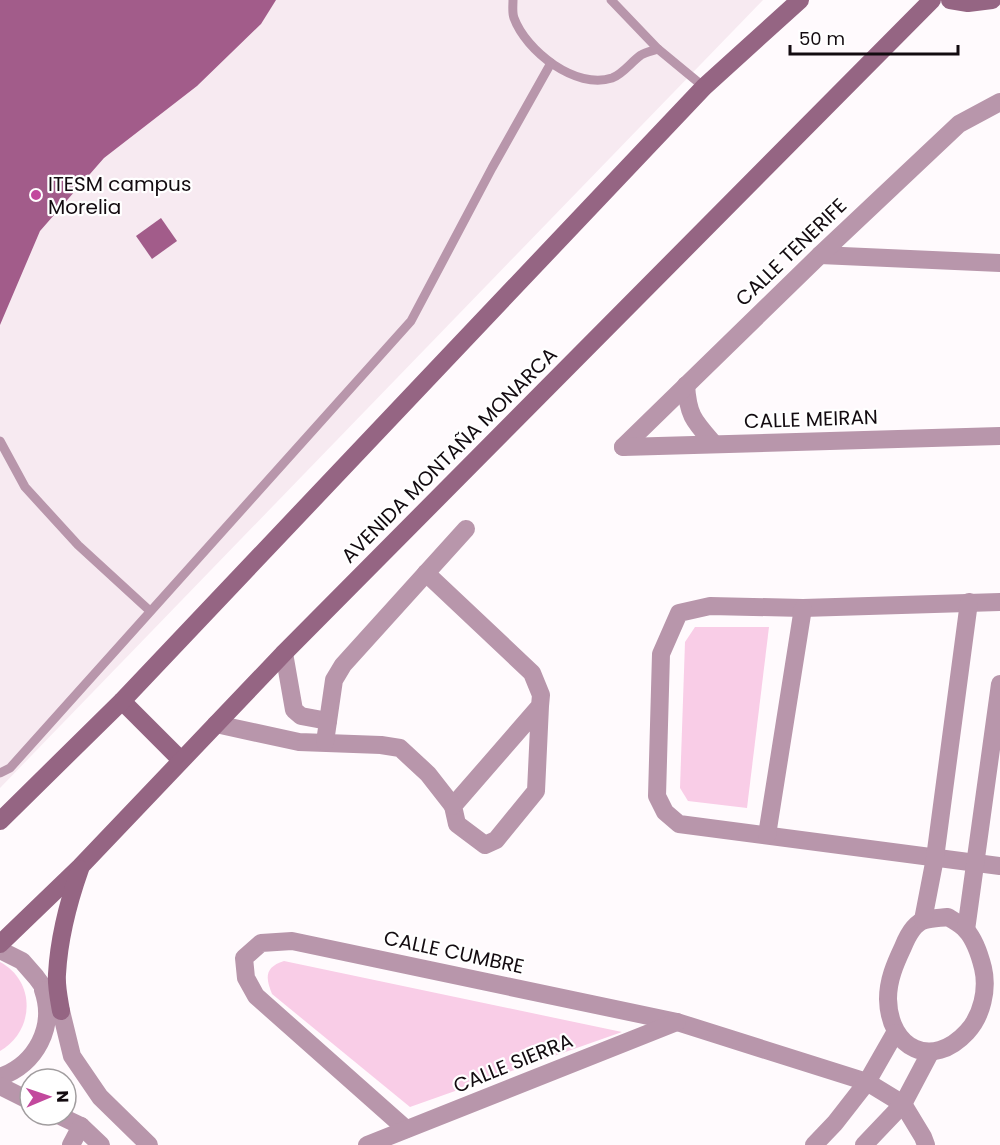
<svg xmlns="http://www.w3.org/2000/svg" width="1000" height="1145" font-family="Poppins,sans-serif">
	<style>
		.built { fill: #f7eaf1 }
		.green { fill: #f9cde7 }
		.building { fill: #a25c8a }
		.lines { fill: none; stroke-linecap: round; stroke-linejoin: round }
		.lane { stroke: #b896ab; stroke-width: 9 }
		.street { stroke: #b896ab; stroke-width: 18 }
		.secondary { stroke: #956583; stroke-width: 18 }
		.poi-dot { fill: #c2499d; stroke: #fff; stroke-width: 2 }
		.labels { text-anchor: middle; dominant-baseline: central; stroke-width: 4.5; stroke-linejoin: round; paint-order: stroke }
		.poi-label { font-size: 20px; fill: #130b10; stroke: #fff; text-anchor: start }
		.street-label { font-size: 20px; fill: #130b10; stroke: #fff }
	</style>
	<rect width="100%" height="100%" fill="#fffafd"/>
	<polygon class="built" points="0,0 763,0 0,788"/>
	<g class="green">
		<polygon points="695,627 769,627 747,808 688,801 680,788 685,642"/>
		<path d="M284,961L622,1032L410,1107L272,994C265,977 265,967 284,961Z"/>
		<path d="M0,962C36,981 35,1031 0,1051Z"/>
	</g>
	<g class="building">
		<polygon points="0,0 276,0 261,24 197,86 104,158 40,231 0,325"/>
		<polygon points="161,218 177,241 152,259 136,236"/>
	</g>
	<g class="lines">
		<g class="lane">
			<path d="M513,0C513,6 512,13 514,18C526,51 576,90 612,78C623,74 631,62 641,55C646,52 652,51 658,49"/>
			<polyline points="611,0 658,49 704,87"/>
			<polyline points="0,441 25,487 78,545 150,611"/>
			<polyline points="0,773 10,768 411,321 492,168 551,63"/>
		</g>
		<g class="street">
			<polyline points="820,255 1000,263"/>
			<path d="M686,385C688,416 694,421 714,444"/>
			<polyline points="623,447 820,255 959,124 1000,102"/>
			<polyline points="623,447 1000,436"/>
			<polyline points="426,573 532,673 541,695 540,706 536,791 496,840 485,845 457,824 453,806 540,706"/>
			<polyline points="1000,602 803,608 710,606 679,613 661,654 657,796 665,812 679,824 1000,866"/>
			<polyline points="284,653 294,710 301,716 328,721"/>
			<polyline points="216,724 299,742 381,745 400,748 428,774 453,806"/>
			<polyline points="325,742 334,680 343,665 466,529"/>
			<polyline points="767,835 803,608"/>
			<path d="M948,917C954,921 962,925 966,930C975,940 980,956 983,968C988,989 982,1016 967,1032C932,1070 889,1049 888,999C888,980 895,964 903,947C907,937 914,923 925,920C932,918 941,918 948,917Z"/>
			<polyline points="923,920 935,858 969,602"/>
			<polyline points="966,930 1000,684"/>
			<polyline points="0,950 22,961 36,977 61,1011 72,1056 100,1097 149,1145"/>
			<path d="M0,1077C36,1064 56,1027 43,990"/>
			<polyline points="0,1086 30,1101"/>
			<polyline points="58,1115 81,1126 101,1145"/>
			<polyline points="406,1129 256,996 246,978 244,958 261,943 292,941 677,1022 867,1082 903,1104 923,1137 926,1145"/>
			<polyline points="71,1145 81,1126"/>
			<polyline points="367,1145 677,1022"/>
			<polyline points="814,1145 835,1123 867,1082 895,1033"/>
			<polyline points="864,1145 903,1104 930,1053"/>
		</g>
		<g class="secondary">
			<polyline points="950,0 968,3 992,0"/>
			<polyline points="122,701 181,760"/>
			<polyline points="0,821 122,701 704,87 800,0"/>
			<polyline points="0,944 80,867 284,653 932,0"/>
			<path d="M61,1011C59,999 56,986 57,974C59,938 68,903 80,869"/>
		</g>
	</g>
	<circle class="poi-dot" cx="36" cy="195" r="6"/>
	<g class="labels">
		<g class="poi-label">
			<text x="48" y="184">ITESM campus<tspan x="48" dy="23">Morelia</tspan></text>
		</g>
		<g class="street-label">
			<text transform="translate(791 252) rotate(-44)">CALLE TENERIFE</text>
			<text transform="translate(811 419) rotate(-2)">CALLE MEIRAN</text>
			<text transform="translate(449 455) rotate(-45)">AVENIDA MONTAÑA MONARCA</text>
			<text transform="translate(454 952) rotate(12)">CALLE CUMBRE</text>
			<text transform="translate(513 1063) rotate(-22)">CALLE SIERRA</text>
		</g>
	</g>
	<g transform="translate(48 1097) rotate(88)"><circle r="28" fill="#ffffff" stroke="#a19d9f" stroke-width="1.5"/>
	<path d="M0-4.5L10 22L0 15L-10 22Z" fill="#c2499d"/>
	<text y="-9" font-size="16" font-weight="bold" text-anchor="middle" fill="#130b10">N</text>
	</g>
	<path d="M790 45v9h168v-9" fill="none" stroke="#130b10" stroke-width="3"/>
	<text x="799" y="45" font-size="18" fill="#130b10" stroke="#ffffff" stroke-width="4.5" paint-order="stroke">50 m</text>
</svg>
